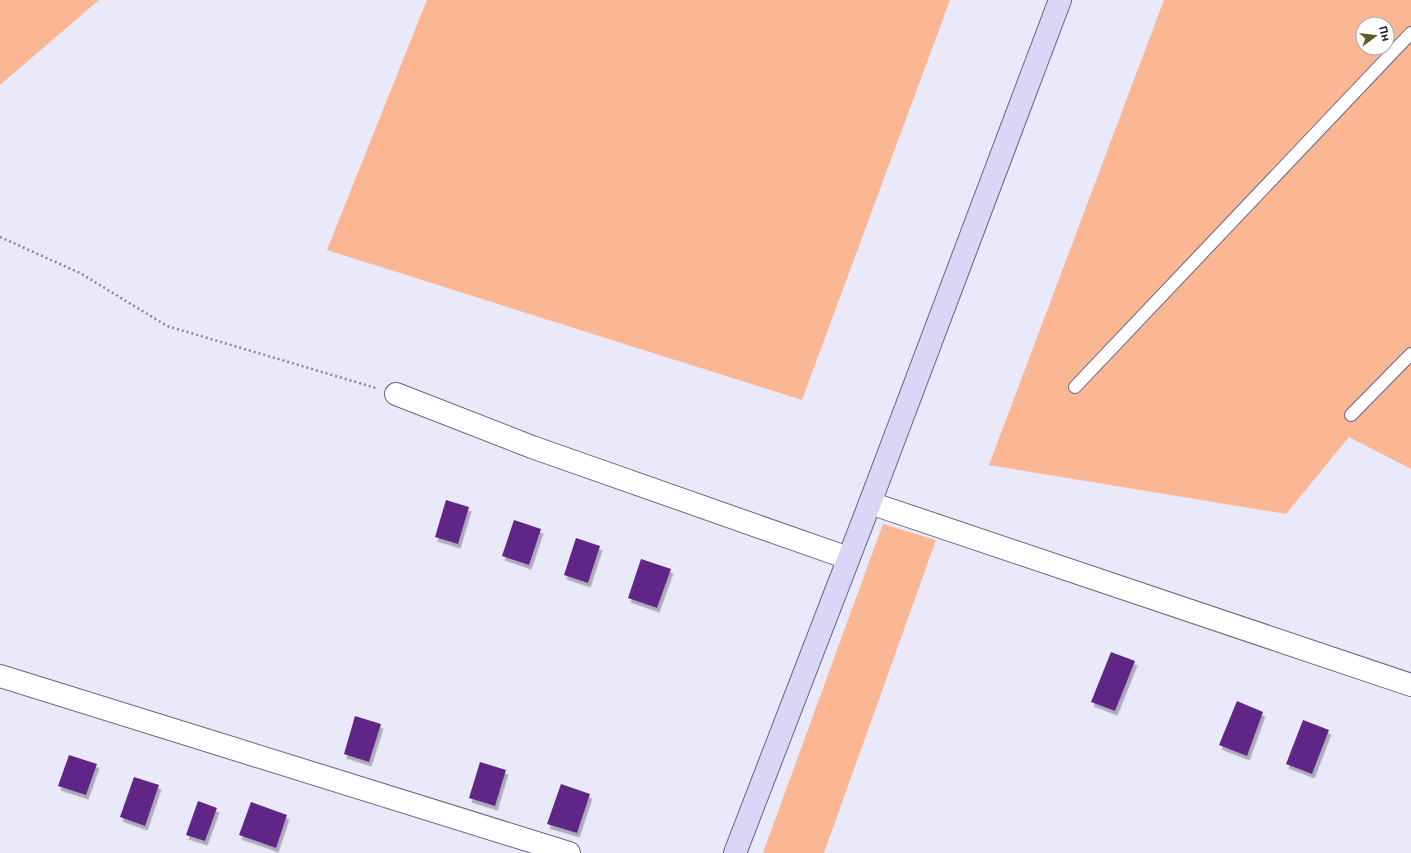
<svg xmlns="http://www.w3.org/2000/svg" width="1411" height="853" font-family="'Open Sans',sans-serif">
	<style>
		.green { fill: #fbb693; fill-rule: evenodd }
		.building { fill: #602787; filter: url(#shadow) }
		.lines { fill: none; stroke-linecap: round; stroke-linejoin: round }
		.lane-casing { stroke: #666385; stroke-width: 14 }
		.street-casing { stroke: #666385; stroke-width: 24 }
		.secondary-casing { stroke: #666385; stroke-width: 24 }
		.path { stroke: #888797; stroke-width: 2.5; stroke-dasharray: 2 3; stroke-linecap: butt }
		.lane { stroke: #fff; stroke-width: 12 }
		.street { stroke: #fff; stroke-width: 22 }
		.secondary { stroke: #dbd5f7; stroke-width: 22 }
	</style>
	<defs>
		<filter id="shadow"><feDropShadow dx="2.5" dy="4.5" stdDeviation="0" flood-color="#0004"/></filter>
	</defs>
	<rect width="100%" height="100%" fill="#eae9f9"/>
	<g class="green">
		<polygon points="0,0 99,0 0,85"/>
		<polygon points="427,0 950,0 802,400 327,250"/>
		<path d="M1164,0H1411V469L1349,437L1286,514L989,465ZM1363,24H1387V48H1363Z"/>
		<polygon points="883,524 936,540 824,853 763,853"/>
	</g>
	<g class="building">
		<polygon points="446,500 469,507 458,544 435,537"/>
		<polygon points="514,520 541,529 529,565 502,556"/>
		<polygon points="576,538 600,546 588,583 564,575"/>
		<polygon points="641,559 671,569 657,608 628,598"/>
		<polygon points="1111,652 1135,661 1115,711 1091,702"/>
		<polygon points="1237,701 1263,712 1247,756 1219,745"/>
		<polygon points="355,716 381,724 369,762 344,754"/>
		<polygon points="1303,720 1329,730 1312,774 1286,764"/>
		<polygon points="69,755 97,764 86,795 58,786"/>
		<polygon points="480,762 506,770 495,806 469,798"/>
		<polygon points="134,777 159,785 145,826 120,817"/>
		<polygon points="561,784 590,794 577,833 547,824"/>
		<polygon points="198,801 217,808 205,841 186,835"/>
		<polygon points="251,802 287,815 276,848 239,835"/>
	</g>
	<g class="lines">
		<defs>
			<g id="lane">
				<polyline points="1075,387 1411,33"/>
				<polyline points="1351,415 1411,354"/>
			</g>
			<g id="street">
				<polyline points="396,394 532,447 848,558"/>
				<polyline points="870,503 1411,685"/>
				<polyline points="0,676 569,853"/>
			</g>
			<polyline id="secondary" points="735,853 870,503 1060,0"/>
		</defs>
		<use href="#lane" class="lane-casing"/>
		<use href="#street" class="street-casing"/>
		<use href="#secondary" class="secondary-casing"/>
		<polyline class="path" points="0,237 80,273 167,326 376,388"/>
		<use href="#lane" class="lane"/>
		<use href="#street" class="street"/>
		<use href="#secondary" class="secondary"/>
	</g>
	<g transform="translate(1375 36) rotate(75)"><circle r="19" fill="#ffffff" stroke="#a9a8ae"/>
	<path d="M0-3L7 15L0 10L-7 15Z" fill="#5d5c28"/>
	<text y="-6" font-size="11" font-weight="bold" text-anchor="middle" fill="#272635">Пн</text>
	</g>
</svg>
